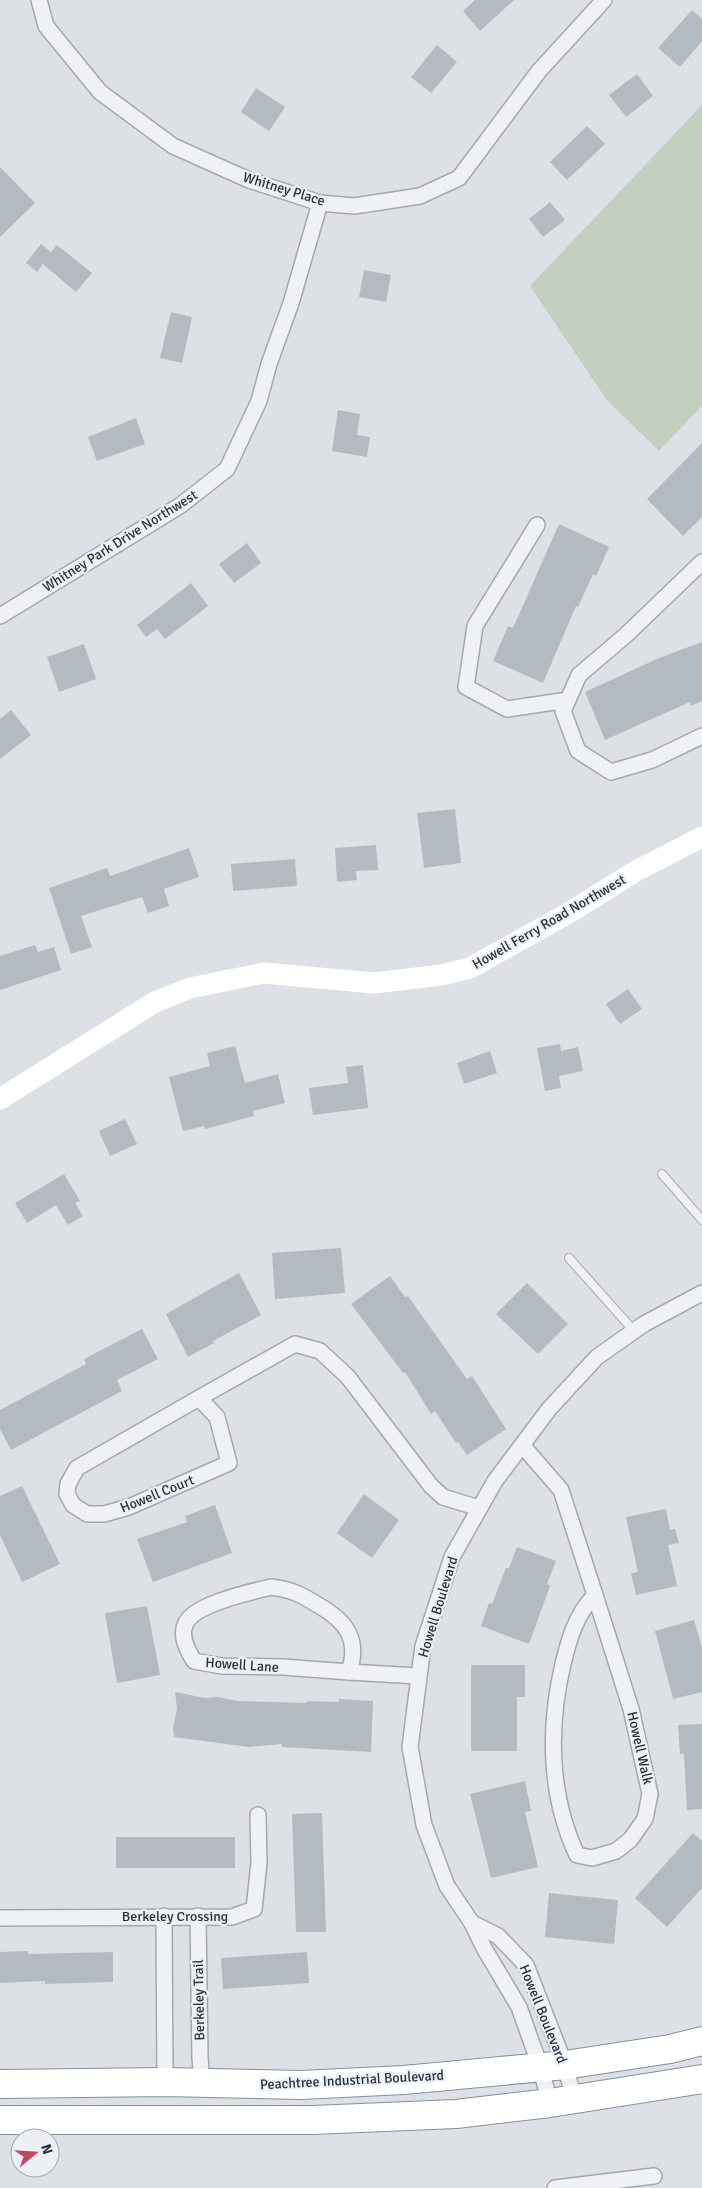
<svg xmlns="http://www.w3.org/2000/svg" width="702" height="2188" font-family="Signika,sans-serif">
	<style>
		.green { fill: #c3cfbe }
		.building { fill: #b4bac2 }
		.lines { fill: none; stroke-linecap: round; stroke-linejoin: round }
		.lane-casing { stroke: #a3a8b0; stroke-width: 10 }
		.street-casing { stroke: #a3a8b0; stroke-width: 18 }
		.highway-casing { stroke: #858f9c; stroke-width: 30 }
		.lane { stroke: #eff1f4; stroke-width: 8 }
		.street { stroke: #eff1f4; stroke-width: 15 }
		.secondary { stroke: #fff; stroke-width: 21 }
		.highway { stroke: #fff; stroke-width: 28 }
		.labels { text-anchor: middle; dominant-baseline: central; stroke-width: 4.5; stroke-linejoin: round; paint-order: stroke }
		.street-label { font-size: 14px; fill: #27303c; stroke: #ecf0f4 }
	</style>
	<rect width="100%" height="100%" fill="#dde1e6"/>
	<polygon class="green" points="702,105 702,406 659,451 606,399 530,286"/>
	<g class="building">
		<polygon points="475,0 514,0 480,31 463,11"/>
		<polygon points="692,10 702,19 702,41 680,67 658,48"/>
		<polygon points="437,45 457,62 431,93 411,77"/>
		<polygon points="637,74 653,96 626,117 609,95"/>
		<polygon points="256,88 285,107 269,131 241,112"/>
		<polygon points="587,126 605,144 567,180 550,162"/>
		<polygon points="0,167 35,203 0,237"/>
		<polygon points="550,202 565,220 543,237 529,219"/>
		<polygon points="41,244 51,252 57,245 92,273 76,292 43,264 37,272 26,263"/>
		<polygon points="364,270 391,275 386,302 359,297"/>
		<polygon points="171,312 192,317 182,363 160,358"/>
		<polygon points="338,410 360,414 357,435 370,437 367,457 332,451"/>
		<polygon points="136,418 145,444 97,461 88,437"/>
		<polygon points="702,443 702,517 683,536 647,499"/>
		<polygon points="559,524 609,547 596,576 593,574 578,607 576,606 543,683 493,661 508,626 513,628"/>
		<polygon points="247,543 261,563 234,583 219,564"/>
		<polygon points="191,583 208,606 165,639 157,629 146,637 137,625"/>
		<polygon points="702,642 702,701 691,706 690,702 605,740 585,692 659,658"/>
		<polygon points="84,644 96,679 59,692 47,657"/>
		<polygon points="11,710 31,735 0,759 0,719"/>
		<polygon points="455,809 461,863 424,868 417,813"/>
		<polygon points="376,845 378,870 356,871 357,880 337,882 335,848"/>
		<polygon points="189,848 199,877 164,889 169,906 148,913 142,897 81,916 92,947 71,954 49,888 107,868 110,876"/>
		<polygon points="295,859 297,886 233,891 231,864"/>
		<polygon points="35,945 38,952 54,947 61,970 0,990 0,956"/>
		<polygon points="628,989 642,1009 620,1024 606,1004"/>
		<polygon points="560,1044 561,1051 578,1047 583,1071 559,1076 561,1088 545,1091 537,1048"/>
		<polygon points="235,1046 245,1083 278,1074 285,1103 253,1111 254,1116 205,1129 204,1126 183,1131 169,1077 210,1066 207,1053"/>
		<polygon points="490,1051 497,1073 464,1084 457,1063"/>
		<polygon points="363,1065 368,1108 313,1115 309,1088 348,1083 346,1067"/>
		<polygon points="125,1119 137,1144 110,1156 99,1131"/>
		<polygon points="64,1174 80,1201 75,1203 83,1216 68,1225 56,1205 27,1223 15,1203"/>
		<polygon points="341,1248 345,1293 275,1299 272,1253"/>
		<polygon points="239,1273 261,1315 213,1341 214,1343 188,1357 166,1314"/>
		<polygon points="390,1276 405,1297 408,1296 467,1379 472,1376 506,1429 467,1455 458,1442 456,1443 435,1411 431,1414 405,1372 403,1373 351,1304"/>
		<polygon points="527,1283 568,1324 538,1354 496,1314"/>
		<polygon points="142,1329 158,1359 117,1380 122,1391 11,1450 0,1429 0,1410 86,1364 84,1359"/>
		<polygon points="22,1486 60,1564 22,1582 0,1535 0,1496"/>
		<polygon points="364,1494 399,1520 372,1558 337,1533"/>
		<polygon points="215,1505 232,1553 153,1582 137,1539 187,1522 185,1516"/>
		<polygon points="666,1509 670,1530 675,1529 679,1543 668,1545 677,1586 636,1595 631,1573 638,1572 626,1517"/>
		<polygon points="517,1547 556,1561 547,1584 550,1586 529,1644 481,1626 489,1603 492,1604 506,1568 509,1568"/>
		<polygon points="147,1606 160,1675 117,1683 105,1613"/>
		<polygon points="694,1620 702,1648 702,1692 673,1699 655,1631"/>
		<polygon points="471,1665 525,1665 525,1697 517,1697 517,1751 471,1751"/>
		<polygon points="175,1692 205,1698 218,1697 237,1701 307,1703 307,1701 339,1702 339,1699 373,1701 371,1752 282,1747 282,1744 249,1747 174,1737 173,1728 177,1708"/>
		<polygon points="702,1724 702,1809 687,1810 684,1754 680,1754 678,1725"/>
		<polygon points="525,1781 531,1811 525,1812 538,1867 491,1878 470,1794"/>
		<polygon points="322,1813 326,1932 296,1932 292,1814"/>
		<polygon points="693,1833 702,1841 702,1888 667,1927 635,1898"/>
		<rect x="116" y="1837" width="119" height="31"/>
		<polygon points="549,1893 618,1900 614,1944 545,1937"/>
		<polygon points="28,1951 28,1954 113,1952 113,1982 45,1984 45,1981 0,1983 0,1952"/>
		<polygon points="307,1952 309,1983 223,1989 221,1958"/>
	</g>
	<g class="lines">
		<defs>
			<g id="lane">
				<polyline points="662,1174 702,1220"/>
				<polyline points="569,1258 634,1331"/>
			</g>
			<g id="street">
				<polyline points="39,0 46,26 100,92 173,146 249,180 320,203 354,206 420,196 459,178 539,71 604,0"/>
				<polyline points="537,525 475,626 466,687 507,709 568,700"/>
				<polyline points="702,562 626,635 579,675 563,711 578,751 611,772 652,760 702,736"/>
				<polyline points="0,616 181,505 227,469 259,401 269,364 291,303 320,203"/>
				<polygon points="199,1398 217,1417 229,1463 129,1507 104,1514 87,1514 73,1505 67,1494 68,1484 77,1468"/>
				<polyline points="199,1398 295,1344 320,1351 348,1377 431,1486 443,1497 479,1508"/>
				<polyline points="522,1445 561,1490 595,1595"/>
				<path d="M271,1587C293,1590 300,1594 318,1605C346,1621 360,1639 349,1672L283,1667L222,1666L194,1661C188,1651 180,1637 185,1625C192,1604 251,1592 271,1587Z"/>
				<path d="M595,1595L631,1709L650,1794L645,1819L630,1840L616,1851L592,1858L577,1855C549,1796 548,1727 563,1664C569,1639 576,1614 595,1595Z"/>
				<polyline points="349,1672 418,1676"/>
				<polyline points="164,1916 165,2082"/>
				<polyline points="198,1916 200,2057 202,2083"/>
				<polyline points="0,1918 232,1917 254,1909 259,1863 258,1815"/>
				<polyline points="472,1923 498,1936 526,1965 565,2065 574,2099"/>
				<polyline points="550,2103 540,2066 519,2007 484,1948 472,1923 447,1886 424,1825 410,1747 423,1646 452,1557 495,1481 549,1409 597,1357 644,1324 702,1293"/>
				<polyline points="555,2188 654,2176"/>
			</g>
			<g id="highway">
				<polyline points="0,2084 165,2082 301,2085 404,2080 565,2065 670,2049 702,2041"/>
				<polyline points="0,2120 313,2120 456,2114 550,2103 702,2079"/>
			</g>
		</defs>
		<use href="#lane" class="lane-casing"/>
		<use href="#street" class="street-casing"/>
		<use href="#highway" class="highway-casing"/>
		<use href="#lane" class="lane"/>
		<use href="#street" class="street"/>
		<polyline class="secondary" points="0,1099 155,1002 190,988 264,973 374,983 442,975 470,968 567,914 636,871 702,837"/>
		<use href="#highway" class="highway"/>
	</g>
	<g class="labels">
		<g class="street-label">
			<text transform="translate(284 189) rotate(17)">Whitney Place</text>
			<text transform="translate(120 541) rotate(-32)">Whitney Park Drive Northwest</text>
			<text transform="translate(549 922) rotate(-30)">Howell Ferry Road Northwest</text>
			<text transform="translate(157 1494) rotate(-22)">Howell Court</text>
			<text transform="translate(438 1607) rotate(-73)">Howell Boulevard</text>
			<text transform="translate(242 1665) rotate(4)">Howell Lane</text>
			<text transform="translate(640 1748) rotate(77)">Howell Walk</text>
			<text x="175" y="1916">Berkeley Crossing</text>
			<text transform="translate(199 2000) rotate(-91)">Berkeley Trail</text>
			<text transform="translate(543 2014) rotate(68)">Howell Boulevard</text>
			<text transform="translate(352 2080) rotate(-3)">Peachtree Industrial Boulevard</text>
		</g>
	</g>
	<g transform="translate(35 2153) rotate(72)"><circle r="24" fill="#ecf0f4" stroke="#9da3aa"/>
	<path d="M0-4L9 19L0 12L-9 19Z" fill="#c74560"/>
	<text y="-8" font-size="14" font-weight="bold" text-anchor="middle" fill="#27303c">N</text>
	</g>
</svg>
